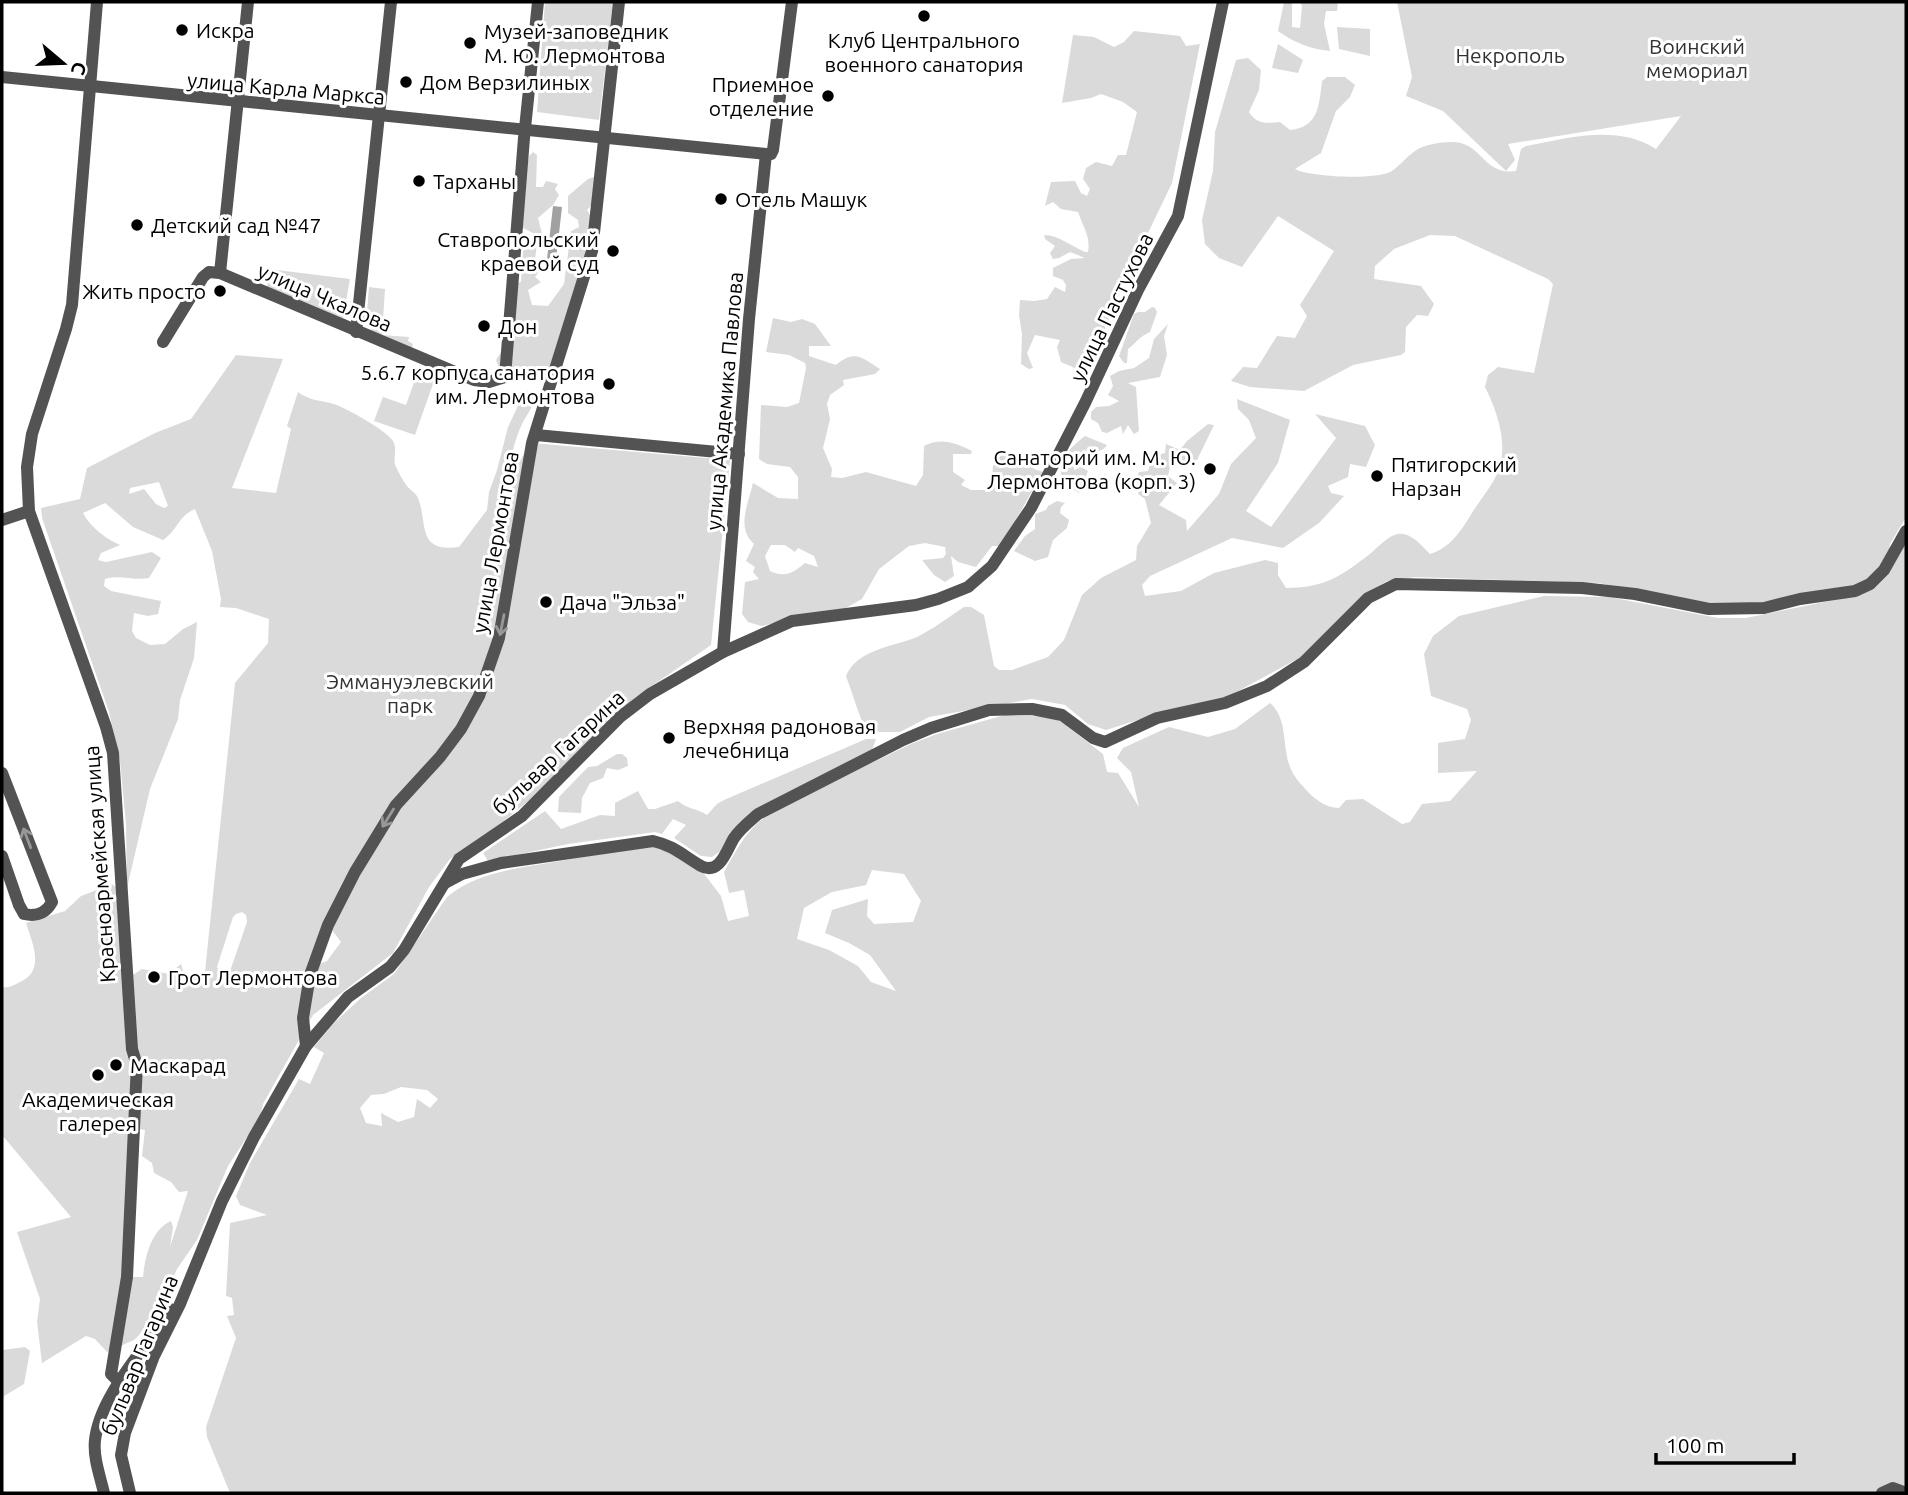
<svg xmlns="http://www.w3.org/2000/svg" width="1908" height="1495" font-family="Ubuntu,sans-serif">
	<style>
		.green { fill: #dadada; fill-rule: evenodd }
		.water { fill: #a1a1a1 }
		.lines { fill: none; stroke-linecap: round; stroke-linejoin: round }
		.minor { stroke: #535353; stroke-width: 12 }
		.oneway { stroke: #989898 }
		.poi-dot { fill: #000; stroke: #fff; stroke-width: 2.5 }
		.labels { text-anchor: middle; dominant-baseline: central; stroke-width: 6; stroke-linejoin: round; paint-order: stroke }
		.poi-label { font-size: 21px; fill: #000; stroke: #fff; text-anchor: start }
		.park-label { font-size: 21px; fill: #313131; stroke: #fff }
		.street-label { font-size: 21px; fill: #000; stroke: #fff }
	</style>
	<rect width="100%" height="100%" fill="#fff"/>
	<g class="green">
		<polygon points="545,2 613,2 599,120 537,112"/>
		<path d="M1284,2L1292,3V27L1300,28L1302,6L1300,2H1338L1337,11H1326L1324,24L1330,51C1310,49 1295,43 1278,31Z"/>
		<path d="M1397,2H1906V517L1890,544L1889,552L1882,564L1868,579L1854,586L1764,603L1719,605L1598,583L1415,577L1387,581L1365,594L1303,656L1227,697L1144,718L1106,730L1088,724L1065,705L1032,699L929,717L900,732H875L861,719L846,676C857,649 893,647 917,637C933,629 949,617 964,607H971L984,615L994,666L999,670H1012L1048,657L1064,640L1082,595L1101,578L1136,560L1137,546L1151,523L1145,499L1138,494L1140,486L1136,479L1139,472L1148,471L1153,456L1165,453L1166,444L1180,450L1187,441L1208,424L1214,425L1197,460L1184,466L1171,463L1168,476L1177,483L1159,505L1186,520L1187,531L1219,494L1231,464L1256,438L1249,420L1238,409L1237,399L1290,420L1278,463L1246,511L1271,527L1336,438L1315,414L1365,426L1375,445L1366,467L1350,464L1348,477L1328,486L1331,493L1344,496L1319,523L1283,548L1232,538L1150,576L1142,585L1145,596L1181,591L1214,573L1265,560L1278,563V575L1286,588C1324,588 1342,576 1371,553C1379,546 1388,536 1398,534C1411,532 1422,546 1430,554C1450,548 1461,531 1472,513C1480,500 1492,486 1498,472C1509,445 1497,411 1485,387L1488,375L1498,367L1534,373L1553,284L1548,279L1455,236L1430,235L1394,249L1375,266L1374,279L1421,286L1434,304L1428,316L1417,315L1406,327L1405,352L1401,355L1353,365L1304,391L1250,387L1231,381L1243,367L1257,368L1277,336L1295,338L1307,316L1300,305L1334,251L1278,216L1242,267L1219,258L1205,244L1202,220L1213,171L1215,132L1236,60L1248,58L1261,70L1259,90L1249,112C1257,125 1267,123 1280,122L1290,130C1319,127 1319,105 1322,81L1327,77H1345L1355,85L1350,97L1336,111L1321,153L1295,169C1309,177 1374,180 1390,172C1399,167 1406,157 1415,151C1422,145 1441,142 1451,142C1482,141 1483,176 1516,171L1521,149L1526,146C1569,138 1617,124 1656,149L1681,116L1508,144L1515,160L1506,171L1443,111L1406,96L1412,77Z"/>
		<polygon points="1337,27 1370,29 1370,56 1339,49"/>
		<path d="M1134,31L1180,36L1186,46L1200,44L1172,183L1125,281L1086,373L1061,362L1057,347L1060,340L1035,335L1027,353L1033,368L1029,369L1021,364L1022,334L1019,315L1020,300L1034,301L1047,299L1055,287L1065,292L1066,285L1063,280L1053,276V268L1071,259L1085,258L1070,252L1059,258L1053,259L1050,253L1055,246L1045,239L1044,235C1058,235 1071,246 1085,252H1088C1091,238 1083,226 1078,212L1061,209L1053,202L1045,206L1051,182L1075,181L1081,193L1087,196L1090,189L1083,179L1086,168L1096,162L1112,166L1118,155H1126L1137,112L1123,102L1101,94L1091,98L1062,103L1073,35L1094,37L1114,47L1124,42Z"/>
		<polygon points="1278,44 1303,60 1298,73 1272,68"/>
		<polygon points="533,152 537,155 536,187 543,187 546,181 558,184 555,189 559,195 553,205 538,218 544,242 537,243 535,260 544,264 535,277 541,282 528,290 532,305 548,306 564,284 571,231 579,227 578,220 568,213 568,196 588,179 599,175 596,200 587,210 593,220 585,250 588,257 550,379 544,381 540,373 533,383 526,381 524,371 517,374 500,370 496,360 507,343 501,333 507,330 512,285 521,282 523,251 534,243 533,233 521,227 519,215 529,156"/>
		<polygon points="269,269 350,279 343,318 267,287"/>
		<polygon points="369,287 385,289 382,335 409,337 408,341 413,344 412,348 373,331 366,325"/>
		<path d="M1152,307L1155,308L1157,312L1150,332C1140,336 1136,343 1128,349L1127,363H1124L1119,356L1134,314L1138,312H1145Z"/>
		<path d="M773,318L791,322L802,319L815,324L831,346H809V356L836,365C855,349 862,358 880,369L875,374L843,380L844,385L830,395L827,404L830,419L823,448L832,469L831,477L842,478L866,472L916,486L923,475L924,446C941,437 956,443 972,451L971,454H953V472L965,480L961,485L971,490H991L993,466L1000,456L1021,453L1033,462L1034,469L1043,472L1001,546H992L976,567L958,562L951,556L954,576L945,582L934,575L922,560L943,558L946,554L945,547L925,543L909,546L879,569L862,599L844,609L761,626L748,622L742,614L745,582L759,579L753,572L755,567L746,561L754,544C736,528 748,505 753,483L778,498L798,499V477L790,467L767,464L759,459L761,405L787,407L799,403L806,368L805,363L789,355L766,352ZM771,545H785L795,552L798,548L814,556L818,567L805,563C793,573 785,578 770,571L765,556Z"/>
		<polygon points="1168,324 1164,336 1167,355 1160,377 1128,383 1136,387 1139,431 1134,434 1128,425 1123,434 1121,426 1107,433 1102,432 1098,423 1091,419 1091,412 1096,407 1109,406 1119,401 1108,395 1113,386 1110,376 1119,371 1134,368 1149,358 1154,339"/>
		<path d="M236,355L283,359L232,488L276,493L291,429L287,426L298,392C310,401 320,400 334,404C346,408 386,430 393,441C398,450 392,459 396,467C399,473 403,481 407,486C410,490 416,493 418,498C428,523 416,553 459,547L487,510L489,492L497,470L508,427L525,391L534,393C535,407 528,412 522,424C515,439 510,458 510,474L532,443L730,460L711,645L636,697L632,703L603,725L559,775L498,826L450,859L429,887L393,953L313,1015L263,1104L260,1117L228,1166L197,1240L177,1269L163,1300L139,1335L134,1340L107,1352L95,1339L86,1336L42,1363L37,1322L40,1299L17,1232L71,1217L2,1135V987C9,988 12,986 18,983C46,972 33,945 26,923L65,911L81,896L112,884L117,888L125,980L142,969L169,974L181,964L185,977L193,976L197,980L204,981L235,683L268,643L269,619L236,608L220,607L221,599L212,551L195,509C178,516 178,530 163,540L133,527L105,503L83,513C91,528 105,538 120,545L101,553L98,560L106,562L152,552L161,558L149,578C134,581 118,574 105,579L104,586L111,591L161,601L158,614L148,616L134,613L132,631L136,638L150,645L165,644L183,629L197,622L194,658L180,700L178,719L150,789L127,888L126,824L120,761L109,712L42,518L41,508L80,499L87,468L155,433L191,419ZM159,482L168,506L164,508L156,504L144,489L129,494L130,488ZM242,912L246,915L247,922L229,974L222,975L217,967L233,917L236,914ZM329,926L341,942L327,961L318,964ZM138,1129L145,1130L142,1156L152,1163L154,1173L171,1182L179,1192L188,1191L170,1247L173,1227L171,1221C151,1230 145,1257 143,1277H124Z"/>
		<polygon points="417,374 434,381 415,435 374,421 383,397 406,405"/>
		<path d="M1085,436L1107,445C1101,454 1092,451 1083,450L1074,460V470L1081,467L1088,471L1079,493L1063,484C1056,460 1068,450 1085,436Z"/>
		<polygon points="1057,501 1065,503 1061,507 1060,513 1069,520 1067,528 1053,540 1048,557 1035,561 1014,551 1025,536 1035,529 1035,514 1046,510 1048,506"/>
		<path d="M1906,542V1493H230L207,1437L206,1427L236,1338L227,1316L234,1315L232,1298L226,1296L230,1223L267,1215L240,1205L236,1196L250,1163L299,1079L310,1084L324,1053L314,1047L334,1023L361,998L394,974L447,897C478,871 521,868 560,861C590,856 621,850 652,846L668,849L702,871L721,896L728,921L749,916L744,890L729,893L724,872C740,844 747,829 774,810L911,744L937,734L1005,715L1055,717L1103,754L1107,772L1118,773L1139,807L1131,772L1117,758L1123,748L1169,727L1208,737L1235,729L1270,703C1288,718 1282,747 1290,767C1294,778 1303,786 1310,794C1320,803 1326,807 1339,808L1346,800L1363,799L1402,824L1410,822L1422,804L1450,801L1477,771L1438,773V743L1465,739L1471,720L1467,709L1431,696L1424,654L1433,636L1459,616L1544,596L1609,597L1718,618H1746L1853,596ZM872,870L904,874L921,901L913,922L874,924L867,916L868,899L832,910L825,933L849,943L870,955L896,991L871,982L858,966L829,950L797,939L804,908L832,892L866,885ZM401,1087L427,1090L438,1099L430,1108L417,1099L414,1117L398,1122L381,1113L382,1126L366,1123L360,1108L371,1095L384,1094Z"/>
		<path d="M866,739H876L872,750L750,813L737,825L725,848L712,857L701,856L674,838L686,825L673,819L662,834L655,832L568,844L488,861L483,853L545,811L561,829L600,815L615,816V803L638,791L648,809H655L678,801C686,809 697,808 707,815L717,804L724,800Z"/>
		<polygon points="617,754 622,754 627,758 628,766 618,770 607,768 603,778 590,783 582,798 581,813 558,812 559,797 588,767 597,766"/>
		<polygon points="25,1347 30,1351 24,1384 4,1396 2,1405 2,1350"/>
	</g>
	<polygon class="water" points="553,206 562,207 555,269 546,268"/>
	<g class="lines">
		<g class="minor">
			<polyline points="97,2 72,305 66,329 32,434 27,467 29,511 106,727 113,753 132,1049 135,1059"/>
			<path d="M2,77C256,105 512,126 766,154H771L773,150L792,2"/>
			<polyline points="220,273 248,2"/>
			<polyline points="356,332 391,2"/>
			<polyline points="163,342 203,277 209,272 220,273 474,380 489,382 505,377 524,138 538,2"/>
			<polyline points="536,435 739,454"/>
			<polyline points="2,520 29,511"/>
			<polyline points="723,652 749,319 766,154"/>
			<path d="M2,773L52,902C46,913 37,917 24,914L19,905L2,856"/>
			<path d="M445,883L462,874L501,863L653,841C675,846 682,855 701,866C720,876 727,849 734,838C740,829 750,821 758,814L903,740L931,728L989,710L1032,709L1062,715L1093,738L1105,742L1157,718L1225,703L1267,686L1304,662L1368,598L1396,584L1582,588L1635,594L1709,609L1764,608L1800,599L1855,591L1870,584L1884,570L1906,531"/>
			<polyline points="306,1046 303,1018 310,975 328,925 355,872 396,805 440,757 461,729 479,696 499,638 532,443 592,251 619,2"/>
			<polyline points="119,1382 111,1374 127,1277 137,1064"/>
			<path d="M104,1493C100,1476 93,1457 95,1440C100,1394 147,1348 170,1309"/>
			<polyline points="130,1493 121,1455 125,1433 154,1356 180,1304 222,1201 254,1137 306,1046 348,997 390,967 404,950 459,859 522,816 620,717 650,694 723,652 792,621 916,605 938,599 968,587 992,566 1031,508 1085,403 1138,290 1178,216 1223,2"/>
			<polyline points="1882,1493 1893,1488 1906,1493"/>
		</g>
	</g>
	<defs><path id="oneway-shaft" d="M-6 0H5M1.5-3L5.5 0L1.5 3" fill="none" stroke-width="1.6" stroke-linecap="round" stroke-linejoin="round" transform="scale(1.75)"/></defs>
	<g class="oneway">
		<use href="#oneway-shaft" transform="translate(502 625) rotate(101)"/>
		<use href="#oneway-shaft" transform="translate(388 818) rotate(122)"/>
		<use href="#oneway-shaft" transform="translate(27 838) rotate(-111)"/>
	</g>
	<g class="poi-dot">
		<circle cx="924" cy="16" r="7"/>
		<circle cx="182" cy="30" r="7"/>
		<circle cx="470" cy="43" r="7"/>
		<circle cx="406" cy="82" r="7"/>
		<circle cx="828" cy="96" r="7"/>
		<circle cx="419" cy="181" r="7"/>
		<circle cx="721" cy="199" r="7"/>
		<circle cx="137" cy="225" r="7"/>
		<circle cx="613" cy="251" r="7"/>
		<circle cx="220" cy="291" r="7"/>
		<circle cx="484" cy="326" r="7"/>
		<circle cx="609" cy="384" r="7"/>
		<circle cx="1210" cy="469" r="7"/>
		<circle cx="1377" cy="476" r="7"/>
		<circle cx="546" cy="602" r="7"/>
		<circle cx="669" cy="738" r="7"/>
		<circle cx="154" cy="977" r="7"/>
		<circle cx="116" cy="1065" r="7"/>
		<circle cx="98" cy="1075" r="7"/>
	</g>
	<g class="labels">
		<g class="poi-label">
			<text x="196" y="30">Искра</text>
			<text x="484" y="31">Музей-заповедник<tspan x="484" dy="24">М. Ю. Лермонтова</tspan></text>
			<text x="924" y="40" text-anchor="middle">Клуб Центрального<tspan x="924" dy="24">военного санатория</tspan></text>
			<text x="420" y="82">Дом Верзилиных</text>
			<text x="814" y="84" text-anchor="end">Приемное<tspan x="814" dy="24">отделение</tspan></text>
			<text x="433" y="181">Тарханы</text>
			<text x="735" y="199">Отель Машук</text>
			<text x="151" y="225">Детский сад №47</text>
			<text x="599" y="239" text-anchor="end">Ставропольский<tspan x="599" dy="24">краевой суд</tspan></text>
			<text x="206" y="291" text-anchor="end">Жить просто</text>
			<text x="498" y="326">Дон</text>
			<text x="595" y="372" text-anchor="end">5.6.7 корпуса санатория<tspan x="595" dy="24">им. Лермонтова</tspan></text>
			<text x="1196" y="457" text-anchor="end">Санаторий им. М. Ю.<tspan x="1196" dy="24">Лермонтова (корп. 3)</tspan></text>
			<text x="1391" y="464">Пятигорский<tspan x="1391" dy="24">Нарзан</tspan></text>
			<text x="560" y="602">Дача "Эльза"</text>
			<text x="683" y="726">Верхняя радоновая<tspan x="683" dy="24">лечебница</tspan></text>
			<text x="168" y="977">Грот Лермонтова</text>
			<text x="130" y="1065">Маскарад</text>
			<text x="98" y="1099" text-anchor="middle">Академическая<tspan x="98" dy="24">галерея</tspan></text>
		</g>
		<g class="park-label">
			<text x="1697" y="46">Воинский<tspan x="1697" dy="24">мемориал</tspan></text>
			<text x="1510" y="55">Некрополь</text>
			<text x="410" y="681">Эммануэлевский<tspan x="410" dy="24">парк</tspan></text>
		</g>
		<g class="street-label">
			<text transform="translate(286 88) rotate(5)">улица Карла Маркса</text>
			<text transform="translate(325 297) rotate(23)">улица Чкалова</text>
			<text transform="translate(1111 307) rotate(-64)">улица Пастухова</text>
			<text transform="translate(724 401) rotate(-85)">улица Академика Павлова</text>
			<text transform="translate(495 542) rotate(-80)">улица Лермонтова</text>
			<text transform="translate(558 752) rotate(-43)">бульвар Гагарина</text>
			<text transform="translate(99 864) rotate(-94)">Красноармейская улица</text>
			<text transform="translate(139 1355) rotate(-68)">бульвар Гагарина</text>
		</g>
	</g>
	<rect width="1908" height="1495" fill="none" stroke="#000000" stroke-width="7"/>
	<g transform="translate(63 63) rotate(109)" stroke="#ffffff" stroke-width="5" paint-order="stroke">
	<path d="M0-5L12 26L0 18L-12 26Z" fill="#000000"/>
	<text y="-10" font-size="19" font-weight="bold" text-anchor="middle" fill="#000000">С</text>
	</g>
	<path d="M1656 1453v10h138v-10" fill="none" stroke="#000000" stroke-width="3.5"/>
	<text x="1666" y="1453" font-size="21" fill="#000000" stroke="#ffffff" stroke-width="5" paint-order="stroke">100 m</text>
</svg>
